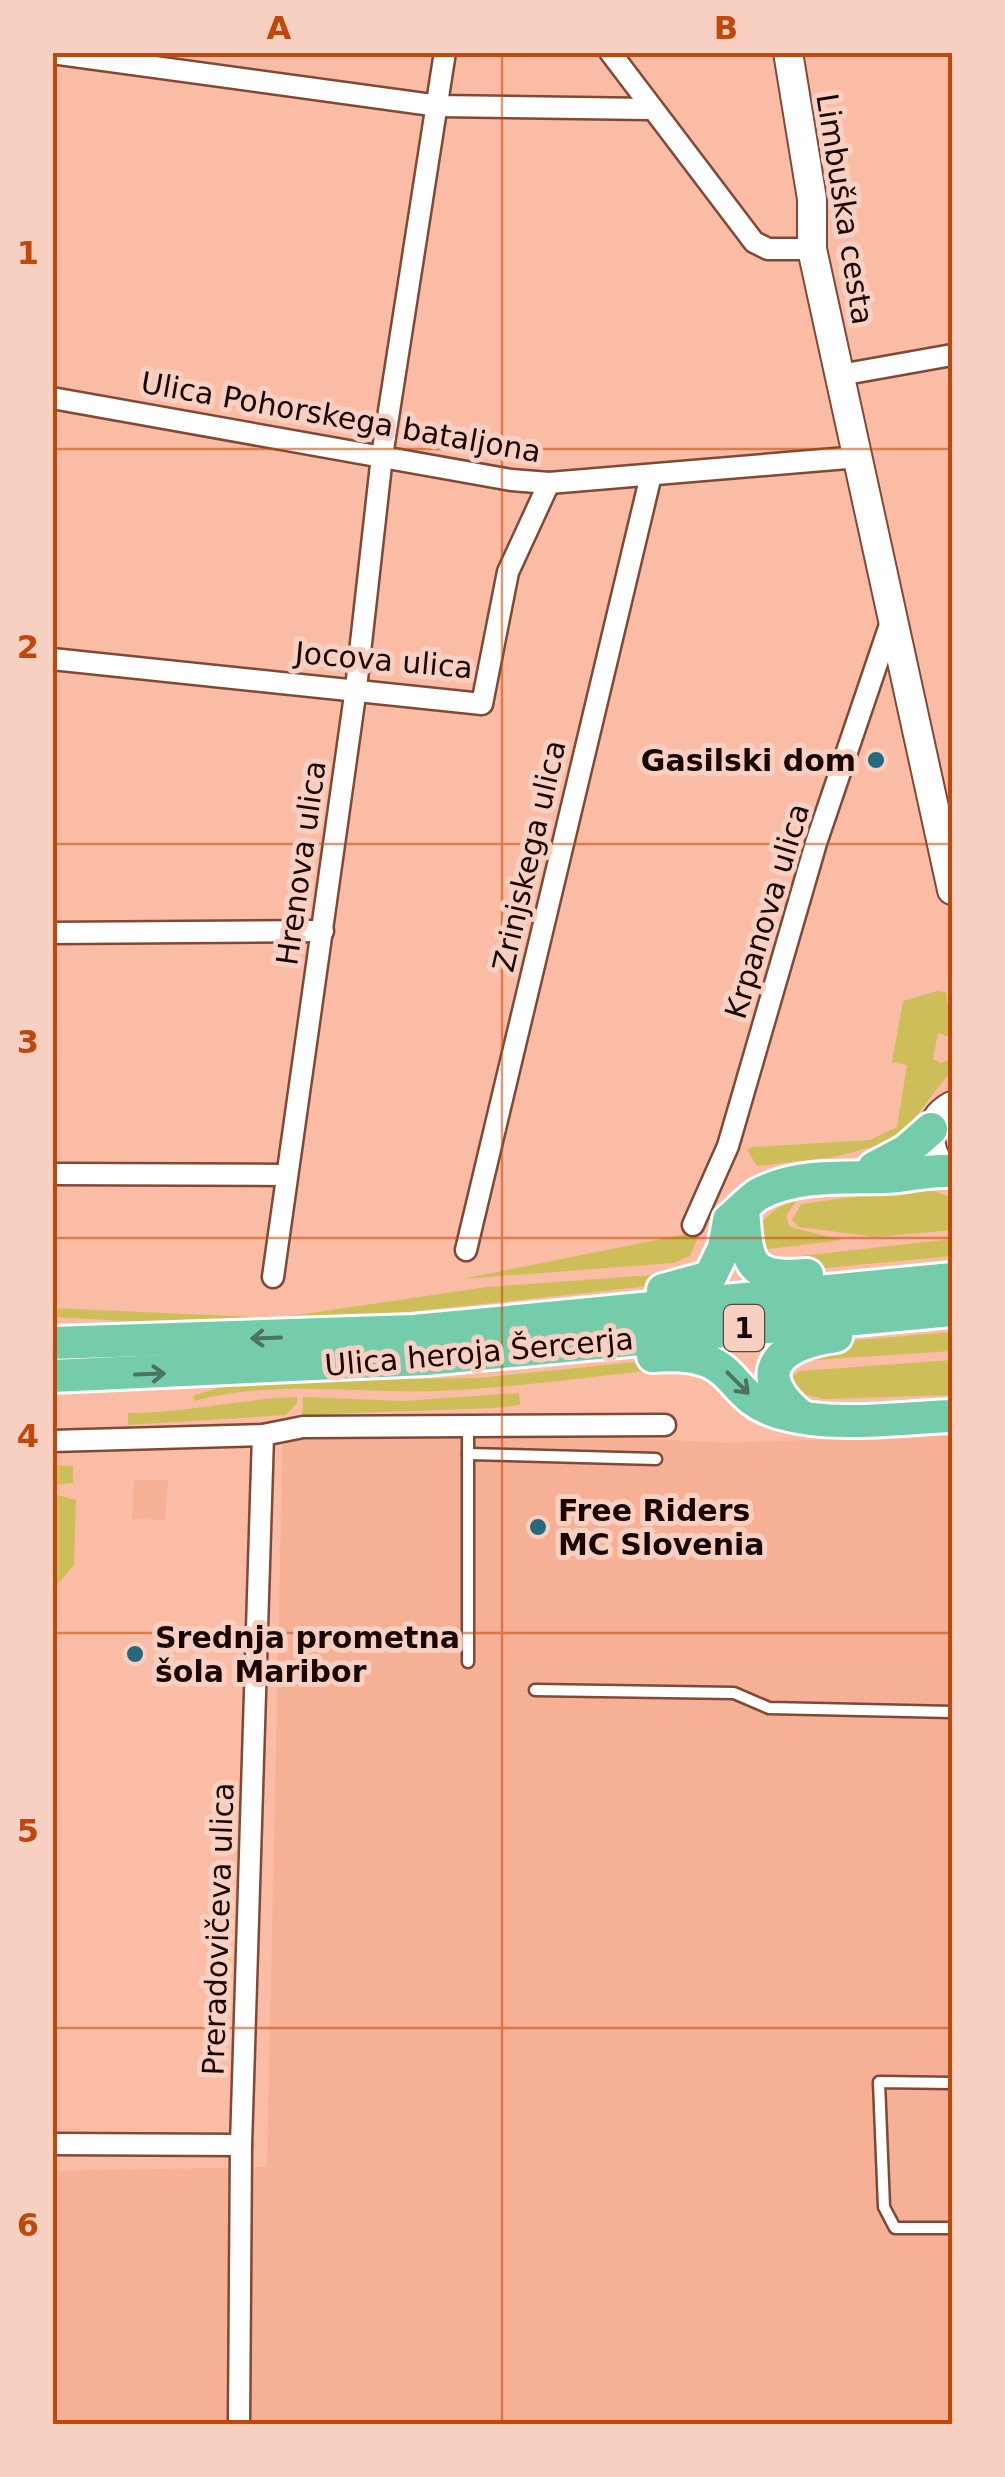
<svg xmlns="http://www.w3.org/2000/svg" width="1005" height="2477" font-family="'DejaVu Sans',sans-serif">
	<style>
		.built { fill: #f5b096 }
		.green { fill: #cdbe59 }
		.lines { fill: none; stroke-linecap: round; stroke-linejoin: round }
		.lane-casing { stroke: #7f4935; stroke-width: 15 }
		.street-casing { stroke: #7f4935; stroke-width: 25 }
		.secondary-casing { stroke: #7f4935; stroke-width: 32 }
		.primary-casing { stroke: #fff; stroke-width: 38 }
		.lane { stroke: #fff; stroke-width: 10 }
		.street { stroke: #fff; stroke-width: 20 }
		.secondary { stroke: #fff; stroke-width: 28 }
		.primary { stroke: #74ccab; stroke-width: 32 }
		.oneway { stroke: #4c735f }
		.grid { fill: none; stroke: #bf480a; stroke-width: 2.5; stroke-opacity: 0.55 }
		.poi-dot { fill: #27697c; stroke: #f7d0c2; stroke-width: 4 }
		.labels { text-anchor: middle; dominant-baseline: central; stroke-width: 10; stroke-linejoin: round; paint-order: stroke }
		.shield { fill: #f7d0c2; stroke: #5c433c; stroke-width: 2.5 }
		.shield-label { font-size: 28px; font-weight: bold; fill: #1a0602 }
		.street-label { font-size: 30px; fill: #1a0602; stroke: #f7d0c2 }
		.poi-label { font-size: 30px; font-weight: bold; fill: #1a0602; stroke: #f7d0c2; text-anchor: start }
		.neatline { fill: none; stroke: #bf480a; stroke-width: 4 }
		.grid-label { font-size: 32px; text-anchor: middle; font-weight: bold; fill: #bf480a }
	</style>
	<rect width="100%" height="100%" fill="#fbbca5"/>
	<g class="built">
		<polygon points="372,1423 725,1443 952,1435 952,2424 53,2424 52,2171 267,2167 283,1424"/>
		<polygon points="134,1480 168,1480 165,1520 132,1519"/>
	</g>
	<g class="green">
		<polygon points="937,991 946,992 952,1038 938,1033 933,1059 941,1063 952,1058 951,1071 903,1133 883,1144 834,1157 757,1166 747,1150 752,1147 870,1140 897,1127 907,1065 892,1062 903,1001"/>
		<polygon points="925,1187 952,1198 952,1230 876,1237 799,1227 792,1220 801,1204"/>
		<polygon points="797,1200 786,1216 790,1227 842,1240 762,1250 762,1221 779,1207"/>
		<polygon points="701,1231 690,1256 673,1263 462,1279"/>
		<polygon points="952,1239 952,1256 794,1271 765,1260"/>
		<polygon points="666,1274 649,1286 325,1321 199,1325 53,1317 52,1308 277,1318 487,1287"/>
		<polygon points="952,1332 952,1351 798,1361 822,1343"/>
		<path d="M675,1358L674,1368C595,1376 516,1388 438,1391C356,1394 274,1379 194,1401L193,1396L240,1381L478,1378Z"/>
		<polygon points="952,1360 952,1395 824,1399 798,1393 790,1378 800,1371"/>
		<polygon points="519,1393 520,1405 494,1408 302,1415 303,1397 403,1401"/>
		<path d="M297,1397V1403L286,1415L128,1425V1413C185,1413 239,1399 297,1397Z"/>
		<polygon points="53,1465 73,1466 73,1483 55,1485 54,1494 76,1500 74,1565 57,1585 52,1582"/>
	</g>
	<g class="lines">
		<defs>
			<g id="lane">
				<polyline points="468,1454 656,1459"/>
				<polyline points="468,1662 468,1427"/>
				<polyline points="535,1690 734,1693 769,1708 952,1712"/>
				<polyline points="952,2083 879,2082 884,2207 895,2228 952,2228"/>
			</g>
			<g id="street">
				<polyline points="610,52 754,242 768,249 812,249"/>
				<polyline points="52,53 439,106 648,109"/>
				<polyline points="840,375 952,355"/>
				<polyline points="52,398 511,480 549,483 859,457"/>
				<polyline points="52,659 482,704 508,572 549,483"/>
				<polyline points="52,933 323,931"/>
				<polyline points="52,1174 286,1175"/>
				<polyline points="693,1225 728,1146 816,843 892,619"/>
				<polyline points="466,1250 651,475"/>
				<polyline points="273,1277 356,688 382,456 445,52"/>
				<polyline points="52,1441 263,1435 303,1427 665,1425"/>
				<polyline points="52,2144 241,2145"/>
				<polyline points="239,2424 241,2145 263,1435"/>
			</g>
			<g id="secondary">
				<polyline points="788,52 812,199 812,249 952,890"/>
				<path d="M952,1106C923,1121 924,1158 952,1174"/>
			</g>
			<g id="primary">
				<polyline points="874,1168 906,1151 931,1129"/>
				<path d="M743,1209C747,1262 746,1280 807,1275"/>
				<path d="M663,1290L710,1277L724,1248L729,1220C739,1212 748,1201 759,1194C797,1174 844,1178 884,1177C905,1177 924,1170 947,1171"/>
				<polyline points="52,1343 414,1331 952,1279"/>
				<path d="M653,1356C745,1349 720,1396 781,1413C834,1428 898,1418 952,1416"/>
				<polyline points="52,1376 426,1359 952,1310"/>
				<path d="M802,1417C747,1373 779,1343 836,1336"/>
			</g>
		</defs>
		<use href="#lane" class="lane-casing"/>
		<use href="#street" class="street-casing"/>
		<use href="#secondary" class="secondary-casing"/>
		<use href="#primary" class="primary-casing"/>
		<use href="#lane" class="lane"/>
		<use href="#street" class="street"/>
		<use href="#secondary" class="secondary"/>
		<use href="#primary" class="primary"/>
	</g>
	<defs><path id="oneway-shaft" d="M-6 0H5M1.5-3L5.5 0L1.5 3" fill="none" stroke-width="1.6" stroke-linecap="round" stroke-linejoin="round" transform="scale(2.5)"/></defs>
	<g class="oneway">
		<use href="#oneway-shaft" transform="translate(266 1338) rotate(178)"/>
		<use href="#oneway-shaft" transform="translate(150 1374) rotate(-2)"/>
		<use href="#oneway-shaft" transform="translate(738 1383) rotate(45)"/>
	</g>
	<path class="grid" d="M502,52V2424M52,449H952M52,844H952M52,1238H952M52,1633H952M52,2028H952"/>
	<g class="poi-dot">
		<circle cx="876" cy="760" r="10"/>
		<circle cx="538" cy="1527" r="10"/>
		<circle cx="135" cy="1654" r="10"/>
	</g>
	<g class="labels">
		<rect class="shield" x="724" y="1305" width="40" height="46" rx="8"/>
		<g class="shield-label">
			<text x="744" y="1328">1</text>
		</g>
		<g class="street-label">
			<text transform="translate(845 209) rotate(81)">Limbuška cesta</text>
			<text transform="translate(341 417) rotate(10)">Ulica Pohorskega bataljona</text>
			<text transform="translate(384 660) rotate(5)">Jocova ulica</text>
			<text transform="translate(529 856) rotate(-77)">Zrinjskega ulica</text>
			<text transform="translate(301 863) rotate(-82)">Hrenova ulica</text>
			<text transform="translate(767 911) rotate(-73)">Krpanova ulica</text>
			<text transform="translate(479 1352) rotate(-5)">Ulica heroja Šercerja</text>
			<text transform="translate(218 1929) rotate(-88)">Preradovičeva ulica</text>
		</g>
		<g class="poi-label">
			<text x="856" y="760" text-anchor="end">Gasilski dom</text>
			<text x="558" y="1510">Free Riders<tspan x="558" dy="34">MC Slovenia</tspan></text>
			<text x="155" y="1637">Srednja prometna<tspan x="155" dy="34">šola Maribor</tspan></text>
		</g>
	</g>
	<rect width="1005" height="2477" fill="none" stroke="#f7d0c2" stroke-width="110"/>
	<rect x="55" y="55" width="895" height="2367" class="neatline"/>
	<g class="grid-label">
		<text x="279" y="39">A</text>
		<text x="726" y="39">B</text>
		<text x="28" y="264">1</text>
		<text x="28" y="658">2</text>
		<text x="28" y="1053">3</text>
		<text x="28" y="1447">4</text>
		<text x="28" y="1842">5</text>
		<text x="28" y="2236">6</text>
	</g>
</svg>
